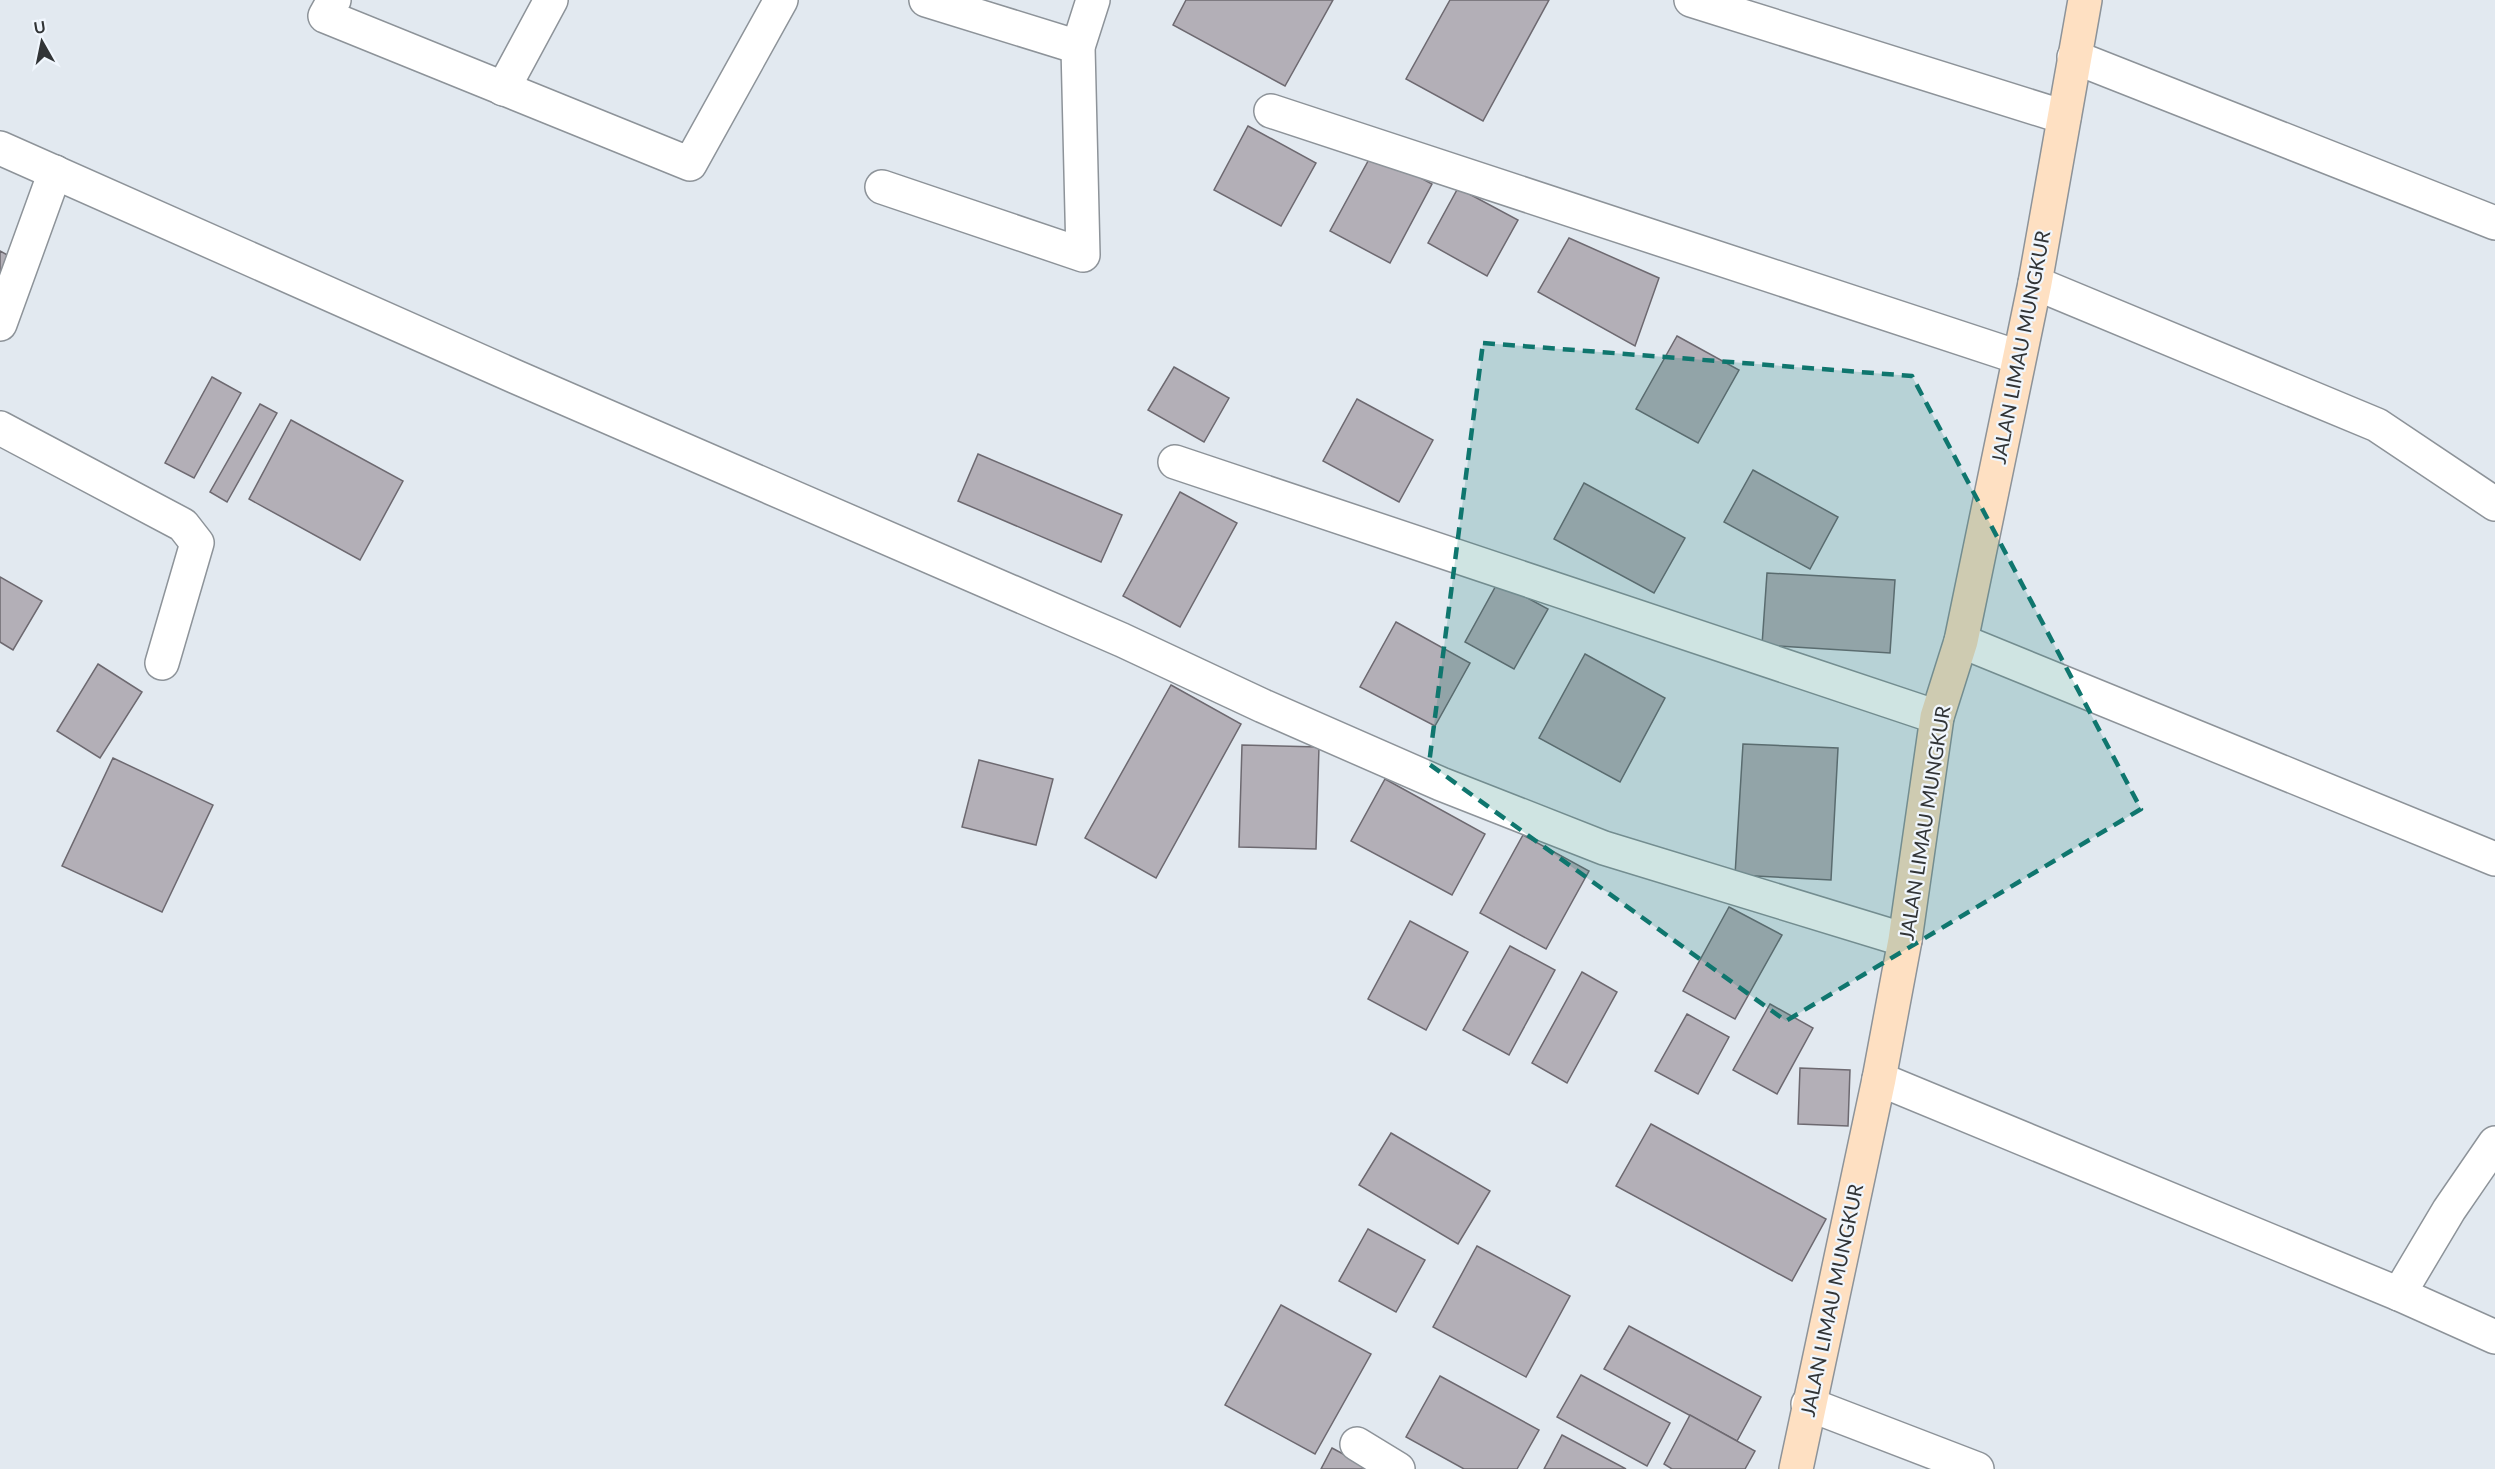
<svg xmlns="http://www.w3.org/2000/svg" width="2495" height="1469" font-family="Lato,sans-serif">
	<style>
		.building { fill: #b3afb7; stroke: #6d6970; stroke-width: 1.5 }
		.lines { fill: none; stroke-linecap: round; stroke-linejoin: round }
		.street-casing { stroke: #8d9399; stroke-width: 36 }
		.secondary-casing { stroke: #8d9399; stroke-width: 36 }
		.street { stroke: #fff; stroke-width: 33 }
		.secondary { stroke: #fee0c2; stroke-width: 33 }
		.marked { fill: #0f766e; fill-opacity: 0.2; stroke: #0f766e; stroke-width: 4.5; stroke-dasharray: 12 8; stroke-linejoin: round }
		.labels { text-anchor: middle; dominant-baseline: central; stroke-width: 4.5; stroke-linejoin: round; paint-order: stroke }
		.street-label { font-size: 20px; fill: #313436; stroke: #f0f6fd }
	</style>
	<rect width="100%" height="100%" fill="#e2e9f0"/>
	<g class="building">
		<polygon points="1186,0 1333,0 1285,86 1173,25"/>
		<polygon points="1450,0 1549,0 1483,121 1406,79"/>
		<polygon points="1248,126 1316,163 1281,226 1214,190"/>
		<polygon points="1373,152 1432,184 1390,263 1330,231"/>
		<polygon points="1458,188 1518,220 1487,276 1428,243"/>
		<polygon points="1569,238 1659,278 1635,346 1538,292"/>
		<polygon points="0,251 11,257 0,286"/>
		<polygon points="1677,336 1739,370 1698,443 1636,409"/>
		<polygon points="1174,367 1229,398 1204,442 1148,410"/>
		<polygon points="212,377 241,393 194,478 165,463"/>
		<polygon points="1357,399 1433,440 1399,502 1323,461"/>
		<polygon points="260,404 277,413 227,502 210,492"/>
		<polygon points="291,420 403,481 360,560 249,499"/>
		<polygon points="978,454 1122,515 1101,562 958,501"/>
		<polygon points="1753,470 1838,517 1810,569 1724,522"/>
		<polygon points="1584,483 1685,538 1654,593 1554,539"/>
		<polygon points="1180,492 1237,523 1180,627 1123,596"/>
		<polygon points="1767,573 1895,580 1890,653 1762,645"/>
		<polygon points="0,577 42,601 13,650 0,642"/>
		<polygon points="1498,582 1548,609 1514,669 1465,642"/>
		<polygon points="1396,622 1470,663 1435,726 1360,687"/>
		<polygon points="1585,654 1665,698 1620,782 1539,738"/>
		<polygon points="98,664 142,692 100,758 57,731"/>
		<polygon points="1171,685 1241,724 1156,878 1085,838"/>
		<polygon points="1743,744 1838,748 1831,880 1735,875"/>
		<polygon points="1242,745 1319,747 1316,849 1239,847"/>
		<polygon points="113,758 213,805 162,912 62,866"/>
		<polygon points="979,760 1053,779 1036,845 962,827"/>
		<polygon points="1385,779 1485,834 1452,895 1351,841"/>
		<polygon points="1523,835 1589,871 1546,949 1480,913"/>
		<polygon points="1729,907 1782,935 1735,1019 1683,991"/>
		<polygon points="1410,921 1468,952 1426,1030 1368,999"/>
		<polygon points="1510,946 1555,970 1509,1055 1463,1030"/>
		<polygon points="1582,972 1617,992 1567,1083 1532,1063"/>
		<polygon points="1770,1004 1813,1028 1777,1094 1733,1070"/>
		<polygon points="1687,1014 1729,1037 1698,1094 1655,1071"/>
		<polygon points="1800,1068 1850,1070 1848,1126 1798,1124"/>
		<polygon points="1651,1124 1826,1219 1792,1281 1616,1186"/>
		<polygon points="1391,1133 1490,1191 1458,1244 1359,1185"/>
		<polygon points="1368,1229 1425,1260 1396,1312 1339,1281"/>
		<polygon points="1477,1246 1570,1296 1526,1377 1433,1327"/>
		<polygon points="1281,1305 1371,1354 1315,1454 1225,1405"/>
		<polygon points="1629,1326 1761,1397 1737,1441 1604,1369"/>
		<polygon points="1581,1375 1670,1423 1647,1466 1557,1417"/>
		<polygon points="1440,1376 1539,1430 1517,1469 1464,1469 1406,1437"/>
		<polygon points="1690,1415 1755,1451 1745,1469 1672,1469 1664,1464"/>
		<polygon points="1562,1435 1626,1469 1544,1469"/>
		<polygon points="1332,1448 1371,1469 1321,1469"/>
	</g>
	<g class="lines">
		<defs>
			<g id="street">
				<polyline points="334,0 325,16 690,164 781,0"/>
				<polyline points="926,0 1078,47"/>
				<polyline points="1691,0 2064,117"/>
				<polyline points="2074,57 2495,223"/>
				<polyline points="503,89 551,0"/>
				<polyline points="1271,111 2018,357"/>
				<polyline points="0,148 516,377 1122,640 1263,706 1441,784 1604,848 1905,940"/>
				<polyline points="882,187 1083,255 1078,47 1093,0"/>
				<polyline points="2035,283 2377,425 2495,504"/>
				<polyline points="0,324 55,172"/>
				<polyline points="0,428 183,525 197,543 162,663"/>
				<polyline points="1175,462 1937,717"/>
				<polyline points="1961,641 2495,859"/>
				<polyline points="1879,1079 2399,1294 2495,1337"/>
				<polyline points="2399,1294 2449,1210 2495,1143"/>
				<polyline points="1808,1404 1977,1469"/>
				<polyline points="1357,1444 1398,1469"/>
			</g>
			<polyline id="secondary" points="1796,1469 1879,1079 1905,940 1937,717 1961,641 2035,283 2085,0"/>
		</defs>
		<use href="#street" class="street-casing"/>
		<use href="#secondary" class="secondary-casing"/>
		<use href="#street" class="street"/>
		<use href="#secondary" class="secondary"/>
	</g>
	<path class="marked" d="M1483,343L1912,376L2141,809L1786,1021L1429,764Z"/>
	<g class="labels">
		<g class="street-label">
			<text transform="translate(2020 347) rotate(-79)">JALAN LIMAU MUNGKUR</text>
			<text transform="translate(1924 823) rotate(-81)">JALAN LIMAU MUNGKUR</text>
			<text transform="translate(1831 1300) rotate(-78)">JALAN LIMAU MUNGKUR</text>
		</g>
	</g>
	<g transform="translate(42 42) rotate(351)" stroke="#f0f6fd" stroke-width="4.5" paint-order="stroke">
	<path d="M0-4.5L10 22L0 15L-10 22Z" fill="#313436"/>
	<text y="-9" font-size="16" font-weight="bold" text-anchor="middle" fill="#313436">U</text>
	</g>
</svg>
